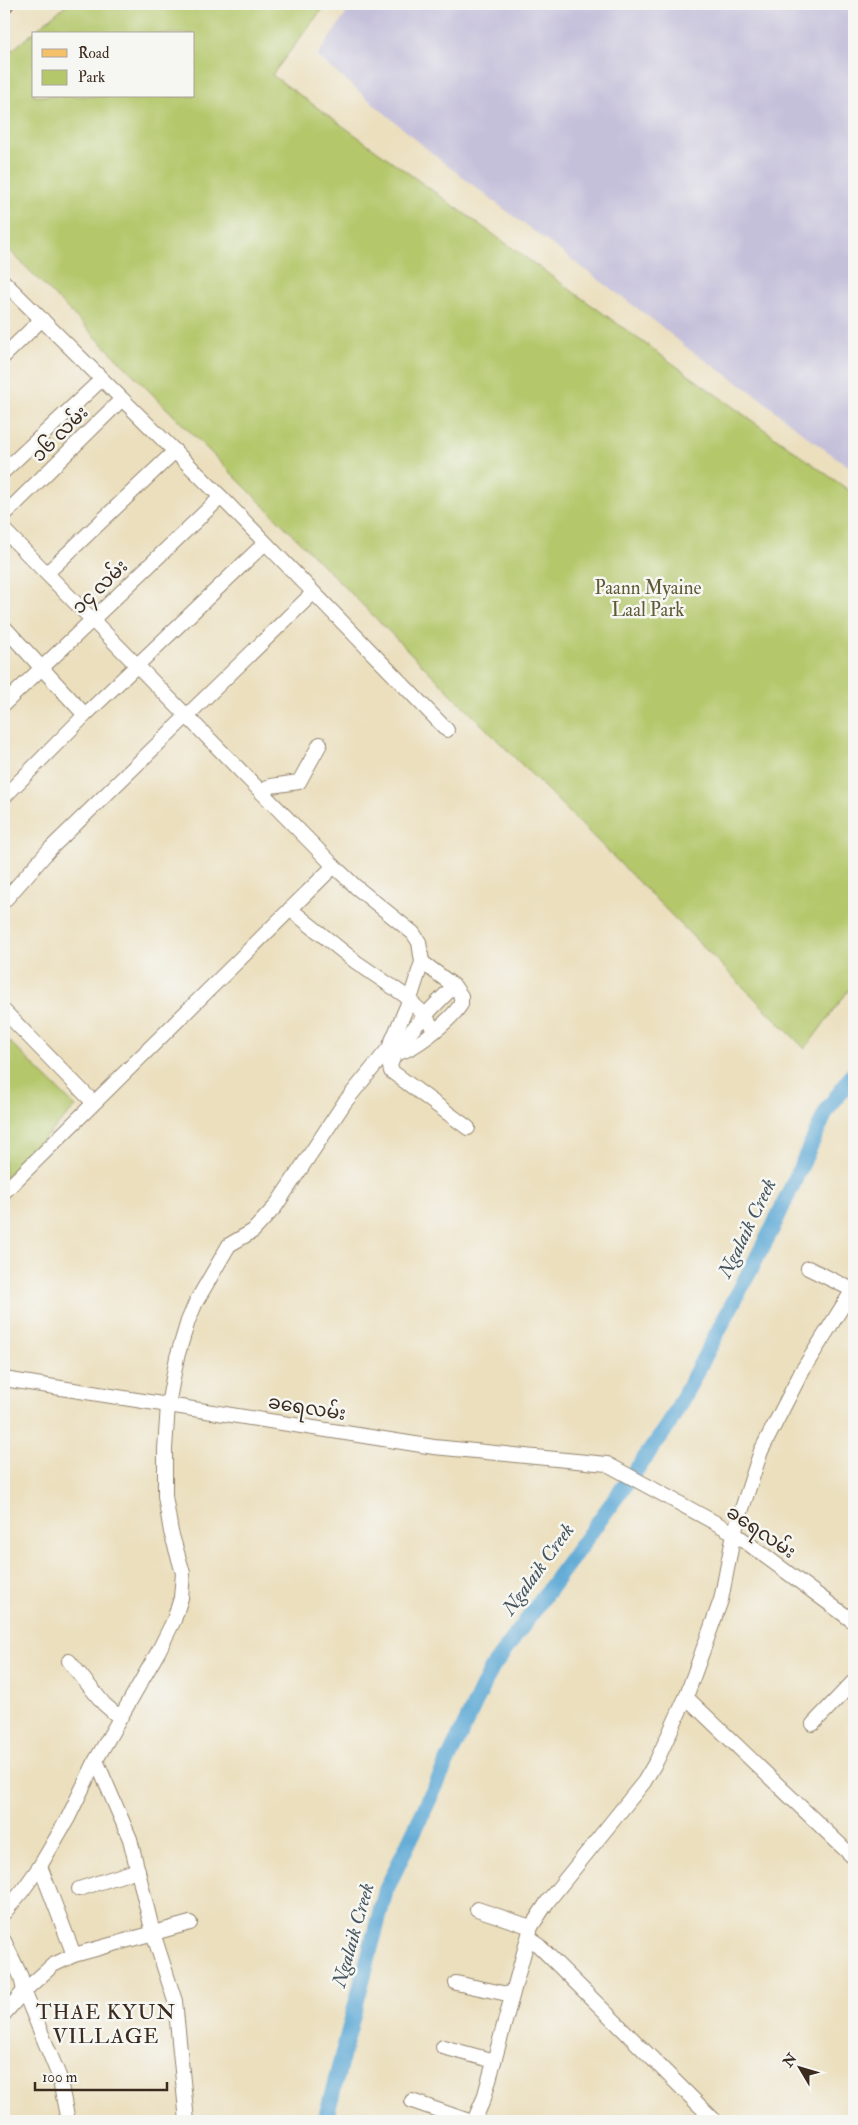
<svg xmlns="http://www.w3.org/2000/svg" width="858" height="2125" font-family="'IM FELL Double Pica','Noto Sans Myanmar',serif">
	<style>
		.industrial { fill: #c5c0da }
		.green { fill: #b4c76a; stroke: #787844; fill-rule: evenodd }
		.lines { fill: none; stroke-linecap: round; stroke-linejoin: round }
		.river { stroke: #5ca8d5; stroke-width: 16 }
		.minor-casing { stroke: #93846e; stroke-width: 16 }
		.major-casing { stroke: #93846e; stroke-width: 19 }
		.minor { stroke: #fff; stroke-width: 14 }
		.major { stroke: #f4c16a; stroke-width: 16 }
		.labels { text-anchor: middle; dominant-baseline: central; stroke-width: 5; stroke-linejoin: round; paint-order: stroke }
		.street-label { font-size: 19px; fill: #3b2a1e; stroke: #f6f6f2 }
		.park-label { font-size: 19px; fill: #5f5935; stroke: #f6f6f2 }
		.water-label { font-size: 20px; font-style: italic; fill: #47565e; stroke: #f6f6f2 }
		.quarter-label { font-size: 21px; letter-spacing: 1px; fill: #3b2a1e; stroke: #f6f6f2 }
	</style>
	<rect width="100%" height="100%" fill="#f6f6f2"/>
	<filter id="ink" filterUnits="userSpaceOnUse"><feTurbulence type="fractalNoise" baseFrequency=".02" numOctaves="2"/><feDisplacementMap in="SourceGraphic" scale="10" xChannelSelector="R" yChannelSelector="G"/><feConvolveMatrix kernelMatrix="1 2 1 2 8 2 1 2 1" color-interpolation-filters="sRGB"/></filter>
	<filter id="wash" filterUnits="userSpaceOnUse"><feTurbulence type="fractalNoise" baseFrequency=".0096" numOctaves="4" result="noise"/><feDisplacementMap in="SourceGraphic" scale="20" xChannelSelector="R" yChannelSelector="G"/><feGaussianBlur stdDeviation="1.12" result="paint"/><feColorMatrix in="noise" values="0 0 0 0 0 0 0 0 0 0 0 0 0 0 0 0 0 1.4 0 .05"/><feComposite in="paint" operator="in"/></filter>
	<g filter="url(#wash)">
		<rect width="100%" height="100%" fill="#ebdfbe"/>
		<polygon class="industrial" points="353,4 854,4 854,470 810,439 752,392 687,348 657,323 500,206 439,159 317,56"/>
		<g class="green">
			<path d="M67,4H326L272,75L854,494V983L805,1049L4,245V57ZM34,34H194V96H34Z"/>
			<polygon points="4,1036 76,1107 4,1178"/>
		</g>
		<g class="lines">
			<polyline class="river" points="325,2121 386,1890 492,1668 668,1426 773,1227 827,1110 854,1073"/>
		</g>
	</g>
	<g filter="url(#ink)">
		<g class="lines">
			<defs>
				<g id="minor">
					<polyline points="4,282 221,497 447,730"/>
					<polyline points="4,356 42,319"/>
					<polyline points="4,471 102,379"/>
					<polyline points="4,515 121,400"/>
					<polyline points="4,530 334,866 356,887 413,933 419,942 422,962 410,999 389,1048 345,1102 275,1207 253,1231 229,1245 196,1302 188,1321 177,1357 168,1405 165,1449 165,1496 171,1532 183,1573 181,1598 174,1620 158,1652 96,1760 68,1818 40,1866 23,1890 4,1913"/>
					<polyline points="47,573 175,451"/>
					<polyline points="4,627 85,715"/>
					<polyline points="4,704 221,497"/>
					<polyline points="261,792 271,786 299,782 320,744"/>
					<polyline points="4,797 85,715 265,543"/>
					<polyline points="4,901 50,849 313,593"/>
					<polyline points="290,909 356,962 410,999 411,1002 425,1015 434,1030"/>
					<path d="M454,986C436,1004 395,1043 390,1067L391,1071L468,1128"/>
					<polyline points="4,1011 93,1102"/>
					<path d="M395,1053C412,1053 453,1018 461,1004V996L454,986L422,962"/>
					<polyline points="4,1192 334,866"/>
					<polyline points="808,1268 853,1290"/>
					<polyline points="4,1379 434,1447 607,1464 734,1533 854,1622"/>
					<polyline points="69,1661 104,1704 120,1718"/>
					<polyline points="686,1697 854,1858"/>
					<polyline points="813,1724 854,1681"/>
					<polyline points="96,1760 130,1839 153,1933 175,2001 187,2121"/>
					<polyline points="40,1866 74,1955"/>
					<polyline points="79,1889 138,1870"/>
					<polyline points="477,1909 531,1927"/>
					<polyline points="529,1936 715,2121"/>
					<polyline points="4,1941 21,1977 24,1991 59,2076 68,2121"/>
					<polyline points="456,1983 512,1995"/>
					<polyline points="4,2014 24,1991 53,1965 74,1955 190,1923"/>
					<polyline points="443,2047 494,2061"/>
					<polyline points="412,2101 469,2121"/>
					<polyline points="474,2121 484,2098 531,1927 548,1901 644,1782 657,1760 686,1697 721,1600 734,1533 761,1451 802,1371 854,1288"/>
				</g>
				<polyline id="major" points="4,5 5,4"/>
			</defs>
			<use href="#minor" class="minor-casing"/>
			<use href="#major" class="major-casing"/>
			<use href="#minor" class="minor"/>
			<use href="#major" class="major"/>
		</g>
	</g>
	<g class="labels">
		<g class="street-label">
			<text transform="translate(60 434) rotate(-45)">၁၆ လမ်း</text>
			<text transform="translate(100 587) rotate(-44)">၁၄ လမ်း</text>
			<text transform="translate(307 1408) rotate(9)">ခရေလမ်း</text>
			<text transform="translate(761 1532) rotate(34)">ခရေလမ်း</text>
		</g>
		<g class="park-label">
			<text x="648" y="588">Paann Myaine<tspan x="648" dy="22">Laal Park</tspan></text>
		</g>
		<g class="water-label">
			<text transform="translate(747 1228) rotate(-64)">Ngalaik Creek</text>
			<text transform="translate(538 1569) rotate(-54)">Ngalaik Creek</text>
			<text transform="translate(353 1935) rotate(-74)">Ngalaik Creek</text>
		</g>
		<g class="quarter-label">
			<text x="106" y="2012">THAE KYUN<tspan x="106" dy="24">VILLAGE</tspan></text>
		</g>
	</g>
	<rect width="858" height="2125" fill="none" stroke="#f6f6f2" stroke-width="20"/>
	<rect x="32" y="32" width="162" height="65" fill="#f6f6f2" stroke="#aba49d"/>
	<rect x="42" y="49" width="25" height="8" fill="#f4c16a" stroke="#aba49d"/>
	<text x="78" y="58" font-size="15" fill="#3b2a1e">Road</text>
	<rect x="42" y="70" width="25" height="15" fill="#b4c76a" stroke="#aba49d"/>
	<text x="78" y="82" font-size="15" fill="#3b2a1e">Park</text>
	<g transform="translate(800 2068) rotate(308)" stroke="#f6f6f2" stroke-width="4" paint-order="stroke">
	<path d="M0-4L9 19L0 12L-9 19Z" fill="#3b2a1e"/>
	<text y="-8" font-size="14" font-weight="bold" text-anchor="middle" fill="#3b2a1e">N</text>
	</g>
	<path d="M35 2082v8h132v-8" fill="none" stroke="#3b2a1e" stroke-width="2.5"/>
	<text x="42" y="2082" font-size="15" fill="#3b2a1e" stroke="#f6f6f2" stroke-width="4" paint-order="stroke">100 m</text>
</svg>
